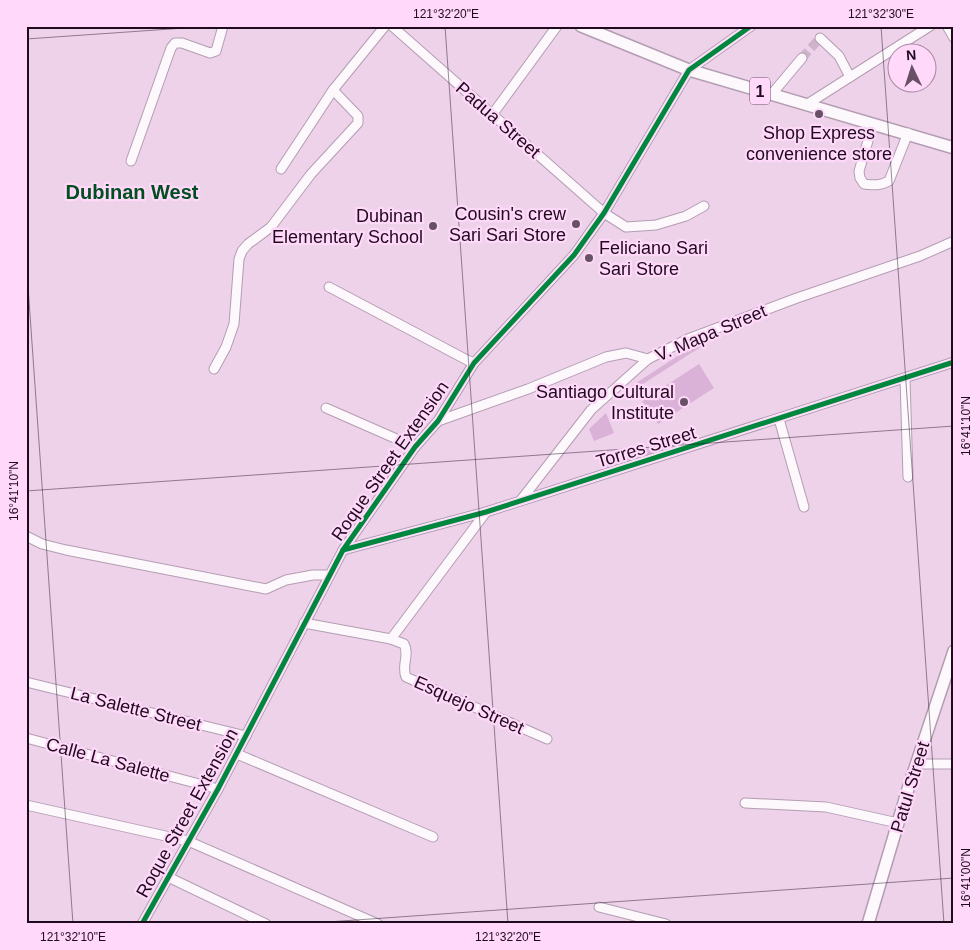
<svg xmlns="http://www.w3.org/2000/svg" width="980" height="950" font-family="Helvetica,sans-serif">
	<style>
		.green { fill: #dbb2d7 }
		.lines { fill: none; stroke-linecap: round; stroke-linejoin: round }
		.minor-tunnel { stroke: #ceb4cb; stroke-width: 9; stroke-dasharray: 9 4.5; stroke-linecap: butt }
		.minor-casing { stroke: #b49db2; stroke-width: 11 }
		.major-casing { stroke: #b49db2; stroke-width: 14 }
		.minor { stroke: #fcf8fc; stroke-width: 9 }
		.major { stroke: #fcf8fc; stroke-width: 11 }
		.cycleway-casing { stroke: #ffd8fa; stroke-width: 8 }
		.cycleway { stroke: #00873e; stroke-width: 5 }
		.ticks { fill: none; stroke: #200a1e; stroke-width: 1; stroke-opacity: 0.45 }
		.poi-dot { fill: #685065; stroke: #ffd8fa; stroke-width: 2 }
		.labels { text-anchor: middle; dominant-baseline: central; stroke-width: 4.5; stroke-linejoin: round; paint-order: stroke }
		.shield { fill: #ffd8fa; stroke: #634860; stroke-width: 1 }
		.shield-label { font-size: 16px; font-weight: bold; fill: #200a1e }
		.street-label { font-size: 18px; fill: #200a1e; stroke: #ffd8fa }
		.poi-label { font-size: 18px; fill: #200a1e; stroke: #ffd8fa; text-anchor: end }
		.quarter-label { font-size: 20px; font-weight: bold; fill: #024e21; stroke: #ffd8fa }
		.neatline { fill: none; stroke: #200a1e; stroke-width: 2 }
		.ticks-label { font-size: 12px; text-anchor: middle; fill: #200a1e }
	</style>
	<rect width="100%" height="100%" fill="#edd2ea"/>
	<g class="green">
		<polygon points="704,339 707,343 635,389 633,385"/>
		<polygon points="699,364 714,388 658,424 642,401"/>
		<polygon points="606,413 614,433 594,441 589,429"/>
		<polygon points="652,447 653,453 603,468 601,462"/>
	</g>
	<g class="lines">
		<polyline class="minor-tunnel" points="802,58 820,38"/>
		<defs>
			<g id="minor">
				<polyline points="392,26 604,213 626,227 656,225 686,216 704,206"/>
				<polyline points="947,26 954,38"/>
				<polyline points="820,38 839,56 850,77"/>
				<polyline points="771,95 802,58"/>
				<polyline points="806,105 930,26"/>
				<polyline points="492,115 557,26"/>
				<path d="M873,124L859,171L860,178L864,184C874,185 880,186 889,181L908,133"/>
				<polyline points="131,161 171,48 175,43 182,43 210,53 216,51 223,26"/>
				<polyline points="281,169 333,90 385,26"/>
				<polyline points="329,287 467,360 474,363"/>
				<polyline points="214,369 226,347 234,324 239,259 242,251 248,244 271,227 311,174 358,123 358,116 333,90"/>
				<polyline points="905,379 908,477"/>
				<polyline points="326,408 415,447"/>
				<polyline points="779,419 804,507"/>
				<polyline points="438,421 528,389 606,357 626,353 648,359"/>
				<polyline points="521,500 591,410 648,359 688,339 797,298 920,256 954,241"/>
				<polyline points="26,536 42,544 66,550 266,589 286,580 313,575 329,575"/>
				<polyline points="343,550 486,512 954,362"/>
				<path d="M304,623L391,639L404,644C410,655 401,666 406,677L547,739"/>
				<polyline points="391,639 486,512"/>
				<polyline points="26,682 246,736"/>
				<polyline points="26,738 218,789"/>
				<polyline points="237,754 433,837"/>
				<polyline points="916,764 954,764"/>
				<polyline points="745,803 826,807 898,823"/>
				<polyline points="26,805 188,841 378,924"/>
				<polyline points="168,877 266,924"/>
				<polyline points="599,907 666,924"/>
				<polyline points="142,924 218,789 343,550 415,447 438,421 474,363 574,255 604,213 689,70 751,26"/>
			</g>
			<g id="major">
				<polyline points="581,26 689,70 954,148"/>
				<polyline points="868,924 908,789 954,651"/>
			</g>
		</defs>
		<use href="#minor" class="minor-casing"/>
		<use href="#major" class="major-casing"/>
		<use href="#minor" class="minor"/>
		<use href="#major" class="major"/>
		<defs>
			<g id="cycleway">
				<polyline points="343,550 486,512 954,362"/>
				<polyline points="142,924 218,789 343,550 415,447 438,421 474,363 574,255 604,213 689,70 751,26"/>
			</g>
		</defs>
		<use href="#cycleway" class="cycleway-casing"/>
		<use href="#cycleway" class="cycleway"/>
	</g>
	<path class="ticks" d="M445,26L508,924M881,26L944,924M26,39L214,26M26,258L73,924M26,491L954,426M299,924L954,878"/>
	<g class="poi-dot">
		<circle cx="819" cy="114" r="5"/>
		<circle cx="576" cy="224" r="5"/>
		<circle cx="433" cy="226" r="5"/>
		<circle cx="589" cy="258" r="5"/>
		<circle cx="684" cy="402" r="5"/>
	</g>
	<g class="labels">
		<rect class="shield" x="750" y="77.5" width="20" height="27" rx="4"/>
		<g class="shield-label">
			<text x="760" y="91">1</text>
		</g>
		<g class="street-label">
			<text transform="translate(498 120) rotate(41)">Padua Street</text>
			<text transform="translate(711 333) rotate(-23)">V. Mapa Street</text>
			<text transform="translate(646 447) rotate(-17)">Torres Street</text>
			<text transform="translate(390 461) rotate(-55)">Roque Street Extension</text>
			<text transform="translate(469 705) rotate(24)">Esquejo Street</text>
			<text transform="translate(136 709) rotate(14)">La Salette Street</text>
			<text transform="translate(108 760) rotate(15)">Calle La Salette</text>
			<text transform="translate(910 787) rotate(-73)">Patul Street</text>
			<text transform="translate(187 813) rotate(-61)">Roque Street Extension</text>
		</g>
		<g class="poi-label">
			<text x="819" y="133" text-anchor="middle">Shop Express<tspan x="819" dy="21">convenience store</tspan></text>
			<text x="566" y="214">Cousin's crew<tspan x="566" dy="21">Sari Sari Store</tspan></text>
			<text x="423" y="216">Dubinan<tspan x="423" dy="21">Elementary School</tspan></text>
			<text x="599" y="248" text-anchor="start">Feliciano Sari<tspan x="599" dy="21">Sari Store</tspan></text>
			<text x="674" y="392">Santiago Cultural<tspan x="674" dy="21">Institute</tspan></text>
		</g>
		<g class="quarter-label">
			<text x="132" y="192">Dubinan West</text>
		</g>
	</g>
	<rect width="980" height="950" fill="none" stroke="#ffd8fa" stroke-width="55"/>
	<g transform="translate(912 68) rotate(356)"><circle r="24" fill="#ffd8fa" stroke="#a686a2"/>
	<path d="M0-4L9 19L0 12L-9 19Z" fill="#685065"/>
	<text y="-8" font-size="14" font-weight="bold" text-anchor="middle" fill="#200a1e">N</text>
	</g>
	<rect x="28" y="28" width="924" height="894" class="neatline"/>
	<g class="ticks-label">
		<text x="446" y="18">121°32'20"E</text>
		<text x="881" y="18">121°32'30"E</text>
		<text transform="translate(966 426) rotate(-90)" y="4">16°41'10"N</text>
		<text transform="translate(14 491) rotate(-90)" y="4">16°41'10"N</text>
		<text transform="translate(966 878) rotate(-90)" y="4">16°41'00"N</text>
		<text x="73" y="941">121°32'10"E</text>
		<text x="508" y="941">121°32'20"E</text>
	</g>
</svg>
